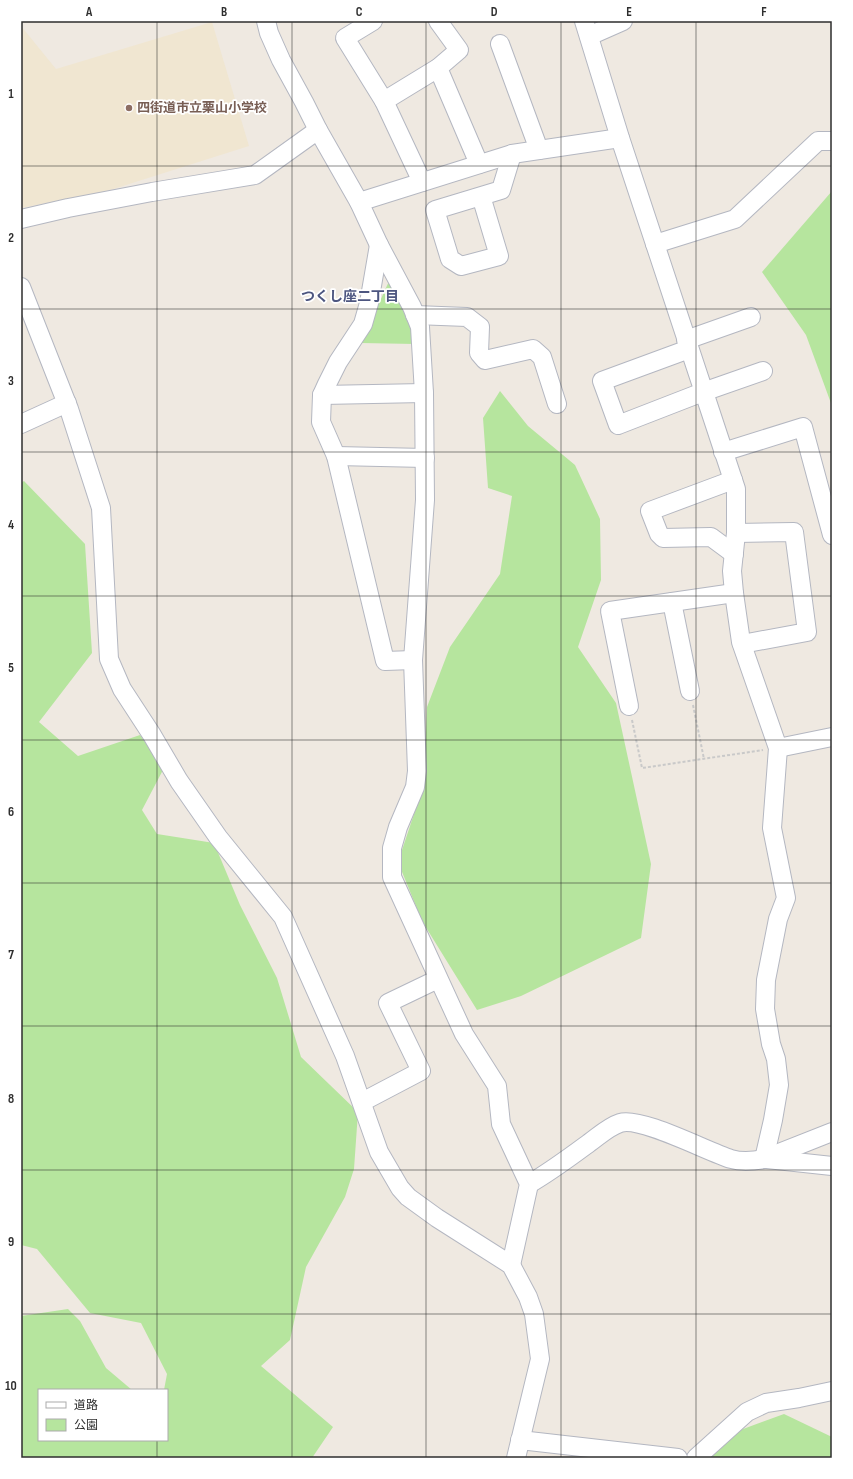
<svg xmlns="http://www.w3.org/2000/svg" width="853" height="1479" font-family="'Sofia Sans Condensed','Noto Sans JP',sans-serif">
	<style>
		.education { fill: #f0e6d1 }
		.green { fill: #b6e59e }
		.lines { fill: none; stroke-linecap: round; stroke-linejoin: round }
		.minor-casing { stroke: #b4b7c1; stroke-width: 20 }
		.path { stroke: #c9c9c9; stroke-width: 2; stroke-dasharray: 3 2; stroke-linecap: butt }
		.minor { stroke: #fff; stroke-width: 18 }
		.grid { fill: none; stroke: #2e2e2e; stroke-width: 1; stroke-opacity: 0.55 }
		.education-dot { fill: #8d6e63; stroke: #fff; stroke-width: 1.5 }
		.labels { text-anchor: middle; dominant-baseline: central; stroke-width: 3.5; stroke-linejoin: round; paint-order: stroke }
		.education-label { font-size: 13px; font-weight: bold; fill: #785e54; stroke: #fff; text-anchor: start }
		.neighbourhood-label { font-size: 14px; font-weight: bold; fill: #4d5680; stroke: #fff }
		.neatline { fill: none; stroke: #2e2e2e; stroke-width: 1.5 }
		.grid-label { font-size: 13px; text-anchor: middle; font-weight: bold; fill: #2e2e2e }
	</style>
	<rect width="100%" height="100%" fill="#efe9e1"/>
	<polygon class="education" points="212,22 249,146 104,192 21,208 21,26 56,69"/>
	<g class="green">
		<polygon points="832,191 832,406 806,335 762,272"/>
		<polygon points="390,279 409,312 415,344 361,343"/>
		<polygon points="500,391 528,426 575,465 600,519 601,580 578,647 616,703 651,864 641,938 521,996 477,1010 422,921 398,862 424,784 427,707 450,647 500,574 512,496 488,488 483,418"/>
		<polygon points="24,481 85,544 92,653 39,722 78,756 140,735 164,768 142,810 157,834 214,843 240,905 277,978 301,1057 358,1112 354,1169 345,1197 306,1267 290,1340 261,1366 333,1427 312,1458 21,1458 21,1316 68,1309 80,1321 106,1368 132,1390 39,1390 39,1440 167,1440 167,1390 164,1390 167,1374 141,1323 90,1313 37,1249 21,1245 21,483"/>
		<polygon points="784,1414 832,1437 832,1458 708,1458 735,1432"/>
	</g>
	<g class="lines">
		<defs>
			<g id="minor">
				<polyline points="266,21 269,33 281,60 304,102 318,130 359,202 379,245 412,307 420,327 424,393 425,500 413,660 417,771 415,787 398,827 392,848 392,877 464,1034 497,1086 501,1124 529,1184 511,1265"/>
				<polyline points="373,21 345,38 384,101 422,182"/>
				<polyline points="584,21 620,138 736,489 736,533 732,571 734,593 741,642 778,748 772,828 786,898 778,919 766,980 765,1009 771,1044 776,1059 779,1085 773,1120 764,1159"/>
				<polyline points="589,36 623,21"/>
				<polyline points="500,44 539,150"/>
				<polyline points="438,68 479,164"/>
				<polyline points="384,101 438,68 459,50 438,21"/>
				<polyline points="481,196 499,256 461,266 450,259 435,210 501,190 512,154"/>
				<polyline points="359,202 512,154 620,138"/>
				<polyline points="21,219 68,208 152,192 255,175 318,130"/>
				<polyline points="655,244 735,219 818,141 832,141"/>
				<polyline points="379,245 369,303 363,324 338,362 327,384 322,395 321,422 336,456 385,661 413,660"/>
				<polyline points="21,287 69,409 101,508 109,659 122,689 152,735 179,781 218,837 283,917 345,1056 379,1152 400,1188 408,1197 437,1218 511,1265 528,1297 534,1314 540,1359 516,1458"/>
				<polyline points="415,315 467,317 480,327 479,353 485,360 533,349 542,357 557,404"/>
				<polyline points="686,340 751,317"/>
				<polyline points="689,349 602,381 618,425 703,392 763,371"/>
				<polyline points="322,395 424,393"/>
				<polyline points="21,424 67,403"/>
				<polyline points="723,452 803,427 832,535"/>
				<polyline points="336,456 425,458"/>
				<polyline points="733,480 650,511 659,534 663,538 711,537 734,554"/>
				<polyline points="736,533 794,532 807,632 742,644"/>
				<polyline points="672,602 690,691"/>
				<polyline points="629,706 610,611 734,593"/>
				<polyline points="778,748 832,737"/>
				<polyline points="362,1102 421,1071 388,1003 438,979"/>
				<polyline points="767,1159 832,1166"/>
				<path d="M529,1184C550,1172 570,1157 589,1143C599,1136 608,1127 620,1123C640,1116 708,1152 731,1159C741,1162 754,1161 764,1159L832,1132"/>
				<polyline points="520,1440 678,1458"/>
				<polyline points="696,1458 747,1412 766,1403 799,1398 832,1391"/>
			</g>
		</defs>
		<use href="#minor" class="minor-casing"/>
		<g class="path">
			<polyline points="693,705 704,759"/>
			<polyline points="632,720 642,768 763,750"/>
		</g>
		<use href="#minor" class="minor"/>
	</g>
	<path class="grid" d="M157,21V1390M292,21V1458M426,21V1458M561,21V1458M696,21V1458M21,166H832M21,309H832M21,452H832M21,596H832M21,740H832M21,883H832M21,1026H832M21,1170H832M21,1314H832M157,1440V1458"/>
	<circle class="education-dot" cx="129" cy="108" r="4"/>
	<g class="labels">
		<g class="education-label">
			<text x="137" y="108">四街道市立栗山小学校</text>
		</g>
		<g class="neighbourhood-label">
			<text x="350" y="296">つくし座二丁目</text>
		</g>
	</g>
	<rect width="853" height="1479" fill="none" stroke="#ffffff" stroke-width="44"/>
	<rect x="38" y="1389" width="130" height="52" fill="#ffffff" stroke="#ababab"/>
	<rect x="46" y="1402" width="20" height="6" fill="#ffffff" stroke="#ababab"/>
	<text x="74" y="1409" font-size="12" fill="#2e2e2e">道路</text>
	<rect x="46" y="1419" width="20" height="12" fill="#b6e59e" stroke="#ababab"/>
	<text x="74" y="1429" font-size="12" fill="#2e2e2e">公園</text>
	<rect x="22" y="22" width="809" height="1435" class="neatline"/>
	<g class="grid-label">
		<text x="89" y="16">A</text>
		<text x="224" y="16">B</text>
		<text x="359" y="16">C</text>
		<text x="494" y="16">D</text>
		<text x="629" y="16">E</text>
		<text x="764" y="16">F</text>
		<text x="11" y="98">1</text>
		<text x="11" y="242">2</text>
		<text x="11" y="385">3</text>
		<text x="11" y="529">4</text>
		<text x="11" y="672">5</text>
		<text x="11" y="816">6</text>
		<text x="11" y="959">7</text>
		<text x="11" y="1103">8</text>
		<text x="11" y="1246">9</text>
		<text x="11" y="1390">10</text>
	</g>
</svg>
